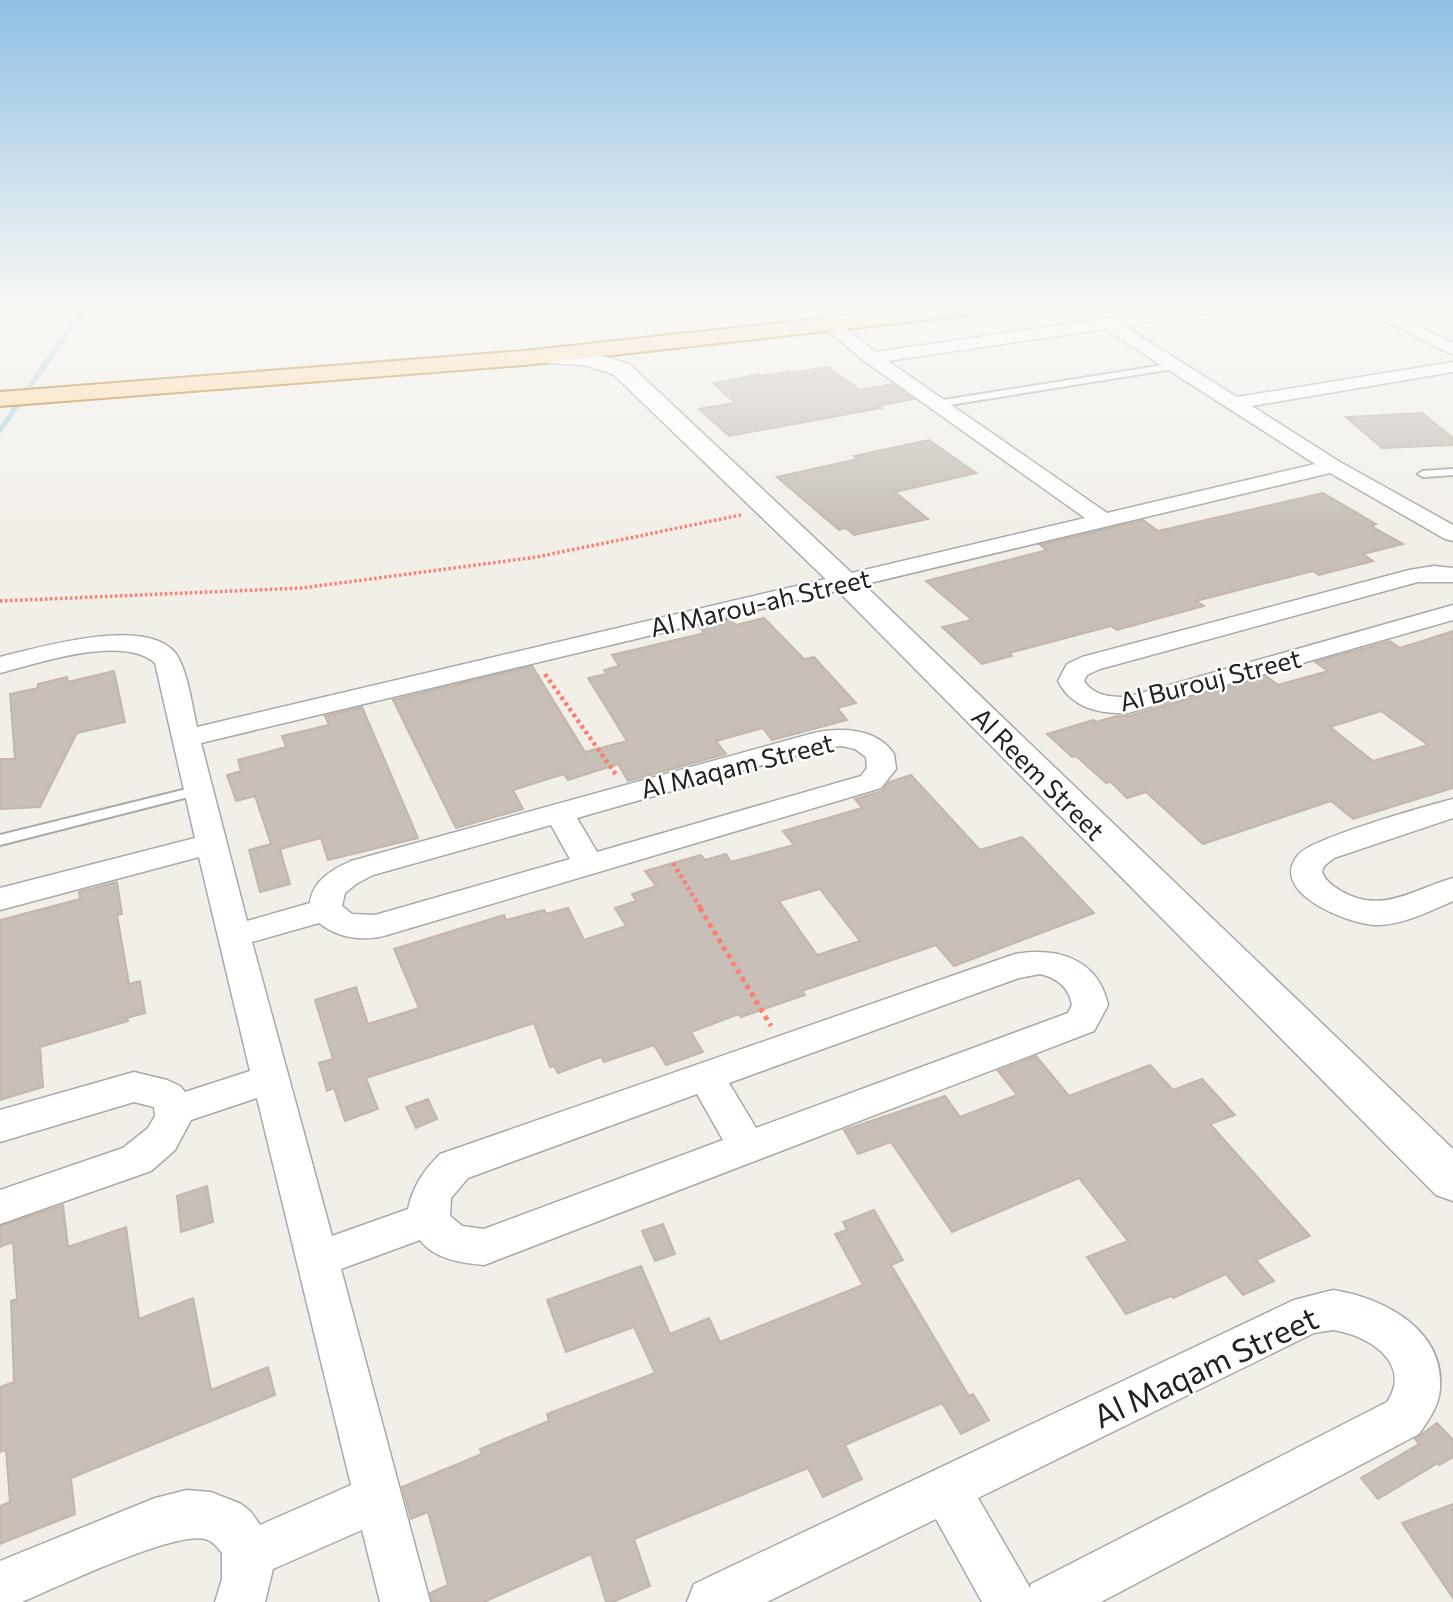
<svg xmlns="http://www.w3.org/2000/svg" width="1453" height="1602" font-family="Commissioner,sans-serif">
	<style>
		.lines { fill: none; stroke-linecap: round; stroke-linejoin: round }
		.stream { stroke: #aad3df; stroke-width: 5 }
		.building { fill: #c7bfb8; stroke: #c4b6ab; stroke-width: 2; fill-rule: evenodd }
		.service-casing { stroke: #a9a9a9; stroke-width: 4 }
		.minor-casing { stroke: #a9a9a9; stroke-width: 3 }
		.tertiary-casing { stroke: #a9a9a9; stroke-width: 3 }
		.primary-casing { stroke: #a06b00; stroke-width: 4 }
		.path-far2 { stroke: #fa8072; stroke-width: 3.5; stroke-dasharray: 2.5 2.5; stroke-linecap: butt }
		.path-far1 { stroke: #fa8072; stroke-width: 4.5; stroke-dasharray: 3.5 3.5; stroke-linecap: butt }
		.path { stroke: #fa8072; stroke-width: 5; stroke-dasharray: 4.5 4.5; stroke-linecap: butt }
		.service { fill: #fff; fill-rule: evenodd }
		.minor { fill: #fff; fill-rule: evenodd }
		.tertiary { fill: #fff; fill-rule: evenodd }
		.primary { fill: #fcd6a4; fill-rule: evenodd }
		.labels { text-anchor: middle; dominant-baseline: central; stroke-width: 5; stroke-linejoin: round; paint-order: stroke }
		.street-label { font-size: 26px; fill: #222; stroke: #fff }
		.near-street-label { font-size: 32px; fill: #222; stroke: #fff }
	</style>
	<rect width="100%" height="100%" fill="#f2efe9"/>
	<g class="lines">
		<polyline class="stream" points="0,430 71,327 90,306"/>
	</g>
	<g class="building">
		<polygon points="828,367 860,390 892,384 913,399 878,406 881,408 729,436 699,409 735,403 713,383 759,374 761,376 789,371 791,373"/>
		<polygon points="1422,413 1453,438 1453,445 1382,448 1346,417"/>
		<polygon points="929,440 976,473 895,492 928,519 854,535 846,528 839,530 777,477 858,459 854,456"/>
		<polygon points="1323,493 1376,524 1371,526 1403,544 1363,554 1373,561 1319,575 1313,571 1196,601 1204,606 1117,630 1111,626 1009,653 1012,656 982,664 942,627 972,620 926,581 1047,550 1040,545 1143,520 1158,531"/>
		<polygon points="764,618 804,659 814,657 856,703 837,708 847,720 772,740 763,728 716,741 726,754 628,781 618,764 568,780 564,774 513,790 523,809 456,828 393,700 532,666 585,752 627,741 588,678 607,674 604,670 619,666 612,655 705,633 699,627 730,619 736,625"/>
		<path d="M1453,631V788L1353,819L1331,801L1203,844L1146,792L1127,798L1111,782L1106,783L1076,756L1072,757L1047,734L1094,720L1096,722L1117,716H1129L1266,676L1278,685L1328,671L1315,662L1390,641L1400,648ZM1381,711L1428,745L1373,761L1330,727Z"/>
		<polygon points="114,671 125,722 77,733 40,807 0,809 0,759 15,759 10,694 38,688 38,684 67,677 68,682"/>
		<polygon points="362,707 418,838 328,860 321,838 280,849 290,884 260,892 249,850 271,844 255,796 236,801 227,775 241,771 238,760 286,747 282,736 329,725 325,716"/>
		<path d="M911,775L980,850L1022,837L1094,913L954,966L936,945L802,991L805,995L741,1017L739,1014L691,1032L703,1052L666,1065L654,1045L604,1062L601,1057L558,1073L554,1066L550,1067L534,1023L366,1078L378,1109L345,1121L334,1088L327,1091L319,1063L333,1059L315,1000L356,987L368,1024L419,1008L394,949L504,915L506,920L544,910L546,914L568,908L584,940L626,926L615,908L636,901L632,894L656,886L645,871L701,855L705,860L726,854L731,862L794,845L783,831L862,808L855,799L882,791L889,782ZM820,889L860,941L817,955L779,901Z"/>
		<polygon points="117,882 122,914 117,915 129,984 140,981 145,1013 127,1018 128,1021 40,1047 43,1087 0,1100 0,920 80,899 79,892"/>
		<polygon points="1036,1056 1069,1096 1150,1065 1173,1090 1202,1079 1235,1115 1210,1124 1310,1236 1256,1260 1274,1281 1243,1295 1226,1274 1173,1298 1171,1296 1126,1314 1087,1257 1128,1241 1079,1178 952,1232 891,1142 858,1154 844,1130 945,1096 960,1117 1017,1095 998,1071"/>
		<polygon points="428,1099 437,1119 416,1128 406,1107"/>
		<polygon points="207,1186 213,1222 181,1232 177,1196"/>
		<polygon points="63,1205 68,1247 126,1227 139,1319 193,1298 211,1390 268,1367 275,1395 71,1478 75,1514 0,1544 0,1506 10,1502 6,1450 0,1452 0,1387 14,1382 11,1301 17,1299 13,1242 0,1247 0,1226"/>
		<polygon points="874,1210 903,1260 891,1265 969,1396 973,1394 989,1420 961,1434 942,1403 845,1445 862,1479 823,1497 808,1468 634,1539 650,1586 613,1602 606,1602 591,1554 484,1602 432,1602 430,1593 448,1585 428,1512 411,1519 402,1487 482,1454 480,1449 549,1421 547,1414 655,1373 634,1327 566,1352 547,1300 641,1266 670,1334 709,1318 720,1342 863,1285 835,1234 847,1230 843,1222"/>
		<polygon points="663,1224 675,1254 655,1261 642,1231"/>
		<polygon points="1437,1423 1453,1440 1453,1457 1439,1465 1438,1463 1378,1499 1361,1478 1419,1444 1415,1439"/>
		<polygon points="1453,1504 1453,1598 1402,1523"/>
	</g>
	<g class="lines">
		<defs>
			<g id="service">
				<polygon points="323,306 375,306 371,308 327,308"/>
				<polygon points="1176,363 1179,364 1179,368 937,407 932,404 937,401"/>
				<polygon points="1453,469 1453,475 1423,477 1418,474 1423,471"/>
				<polygon points="199,786 206,790 204,793 0,845 0,835"/>
			</g>
			<g id="minor">
				<path d="M1192,306H1234L1226,311L1124,326L1237,397L1453,362V372L1252,406L1340,462L1453,525V541L1445,539L1330,473L201,743L247,921L310,903C312,881 333,869 351,861L810,734C838,727 876,727 894,754L896,769L881,788L387,935C364,942 338,938 319,923L252,942L332,1236L408,1209C413,1186 424,1170 440,1154L1015,954C1056,947 1098,958 1108,1005L1094,1031L484,1265C462,1263 434,1259 420,1240L341,1269L430,1602H380L362,1530L273,1569L265,1602H215L222,1579V1553C217,1547 213,1541 205,1539C174,1531 57,1587 22,1602H0V1561L155,1498L187,1490L211,1492L241,1504L251,1512L260,1525L351,1485L257,1098L191,1120L175,1150L151,1171L0,1224V1190L123,1148L148,1128L155,1116L154,1107L134,1102L0,1142V1110L134,1072L167,1080L180,1086L185,1092L250,1071L199,857L0,910V888L195,838L155,663C122,634 39,663 0,673V657C38,648 156,612 179,659C189,679 192,706 197,727L1085,518L863,360L823,326L832,321L838,322L875,352ZM1105,329L1315,464L1107,513L888,361ZM842,746L855,749L866,757L867,768L861,776L597,852L577,818L822,748ZM551,825L570,859L375,915L352,914L342,906L345,893L356,884L373,875ZM1040,974C1057,978 1069,987 1072,1005L1068,1013L756,1128L729,1083L1019,978ZM697,1094L723,1140L484,1229L462,1226L450,1216L451,1198L468,1178Z"/>
				<polygon points="1355,306 1376,306 1453,343 1453,355"/>
				<path d="M1434,566L1453,568V582H1418L1100,669L1087,675L1084,681C1094,696 1110,697 1127,697L1453,605V620L1128,713C1099,714 1072,708 1058,681L1067,664L1082,657L1409,570Z"/>
				<path d="M1453,799V818L1334,858L1324,866L1322,872C1326,882 1333,886 1341,891C1382,915 1414,889 1453,878V901C1430,911 1403,925 1377,925C1350,925 1265,892 1299,854C1313,838 1426,806 1453,799Z"/>
				<path d="M1333,1290C1385,1298 1450,1332 1439,1396C1436,1410 1427,1422 1419,1434L1101,1602H982L936,1519L767,1602H687L694,1584L1294,1300ZM1333,1330C1368,1335 1413,1363 1387,1402L1031,1584L1030,1588L978,1498L1314,1333Z"/>
			</g>
			<polygon id="tertiary" points="533,350 586,351 629,364 855,576 1453,1149 1453,1201 1436,1195 835,588 613,374 584,365 525,362 522,357 525,352"/>
			<polygon id="primary" points="935,306 1005,306 1002,311 994,312 524,365 0,406 0,392 524,351"/>
		</defs>
		<use href="#service" class="service-casing"/>
		<use href="#minor" class="minor-casing"/>
		<use href="#tertiary" class="tertiary-casing"/>
		<use href="#primary" class="primary-casing"/>
		<polyline class="path-far2" points="0,601 302,588 537,557 741,515"/>
		<g class="path-far1">
			<polyline points="545,674 617,776"/>
			<polyline points="673,863 701,909"/>
		</g>
		<polyline class="path" points="700,908 771,1026"/>
		<use href="#service" class="service"/>
		<use href="#minor" class="minor"/>
		<use href="#tertiary" class="tertiary"/>
		<use href="#primary" class="primary"/>
	</g>
	<linearGradient id="sky" x2="0" y2="1"><stop stop-color="#8fc0e4"/><stop offset="0.58" stop-color="#f9f8f5"/><stop offset="1" stop-color="#f9f8f5" stop-opacity="0"/></linearGradient>
	<rect width="1453" height="530" fill="url(#sky)"/>
	<g class="labels">
		<g class="street-label">
			<text transform="translate(760 602) rotate(-13)">Al Marou-ah Street</text>
			<text transform="translate(1210 679) rotate(-14)">Al Burouj Street</text>
			<text transform="translate(737 765) rotate(-14)">Al Maqam Street</text>
			<text transform="translate(1039 773) rotate(45)">Al Reem Street</text>
		</g>
		<g class="near-street-label">
			<text transform="translate(1205 1366) rotate(-25)">Al Maqam Street</text>
		</g>
	</g>
</svg>
